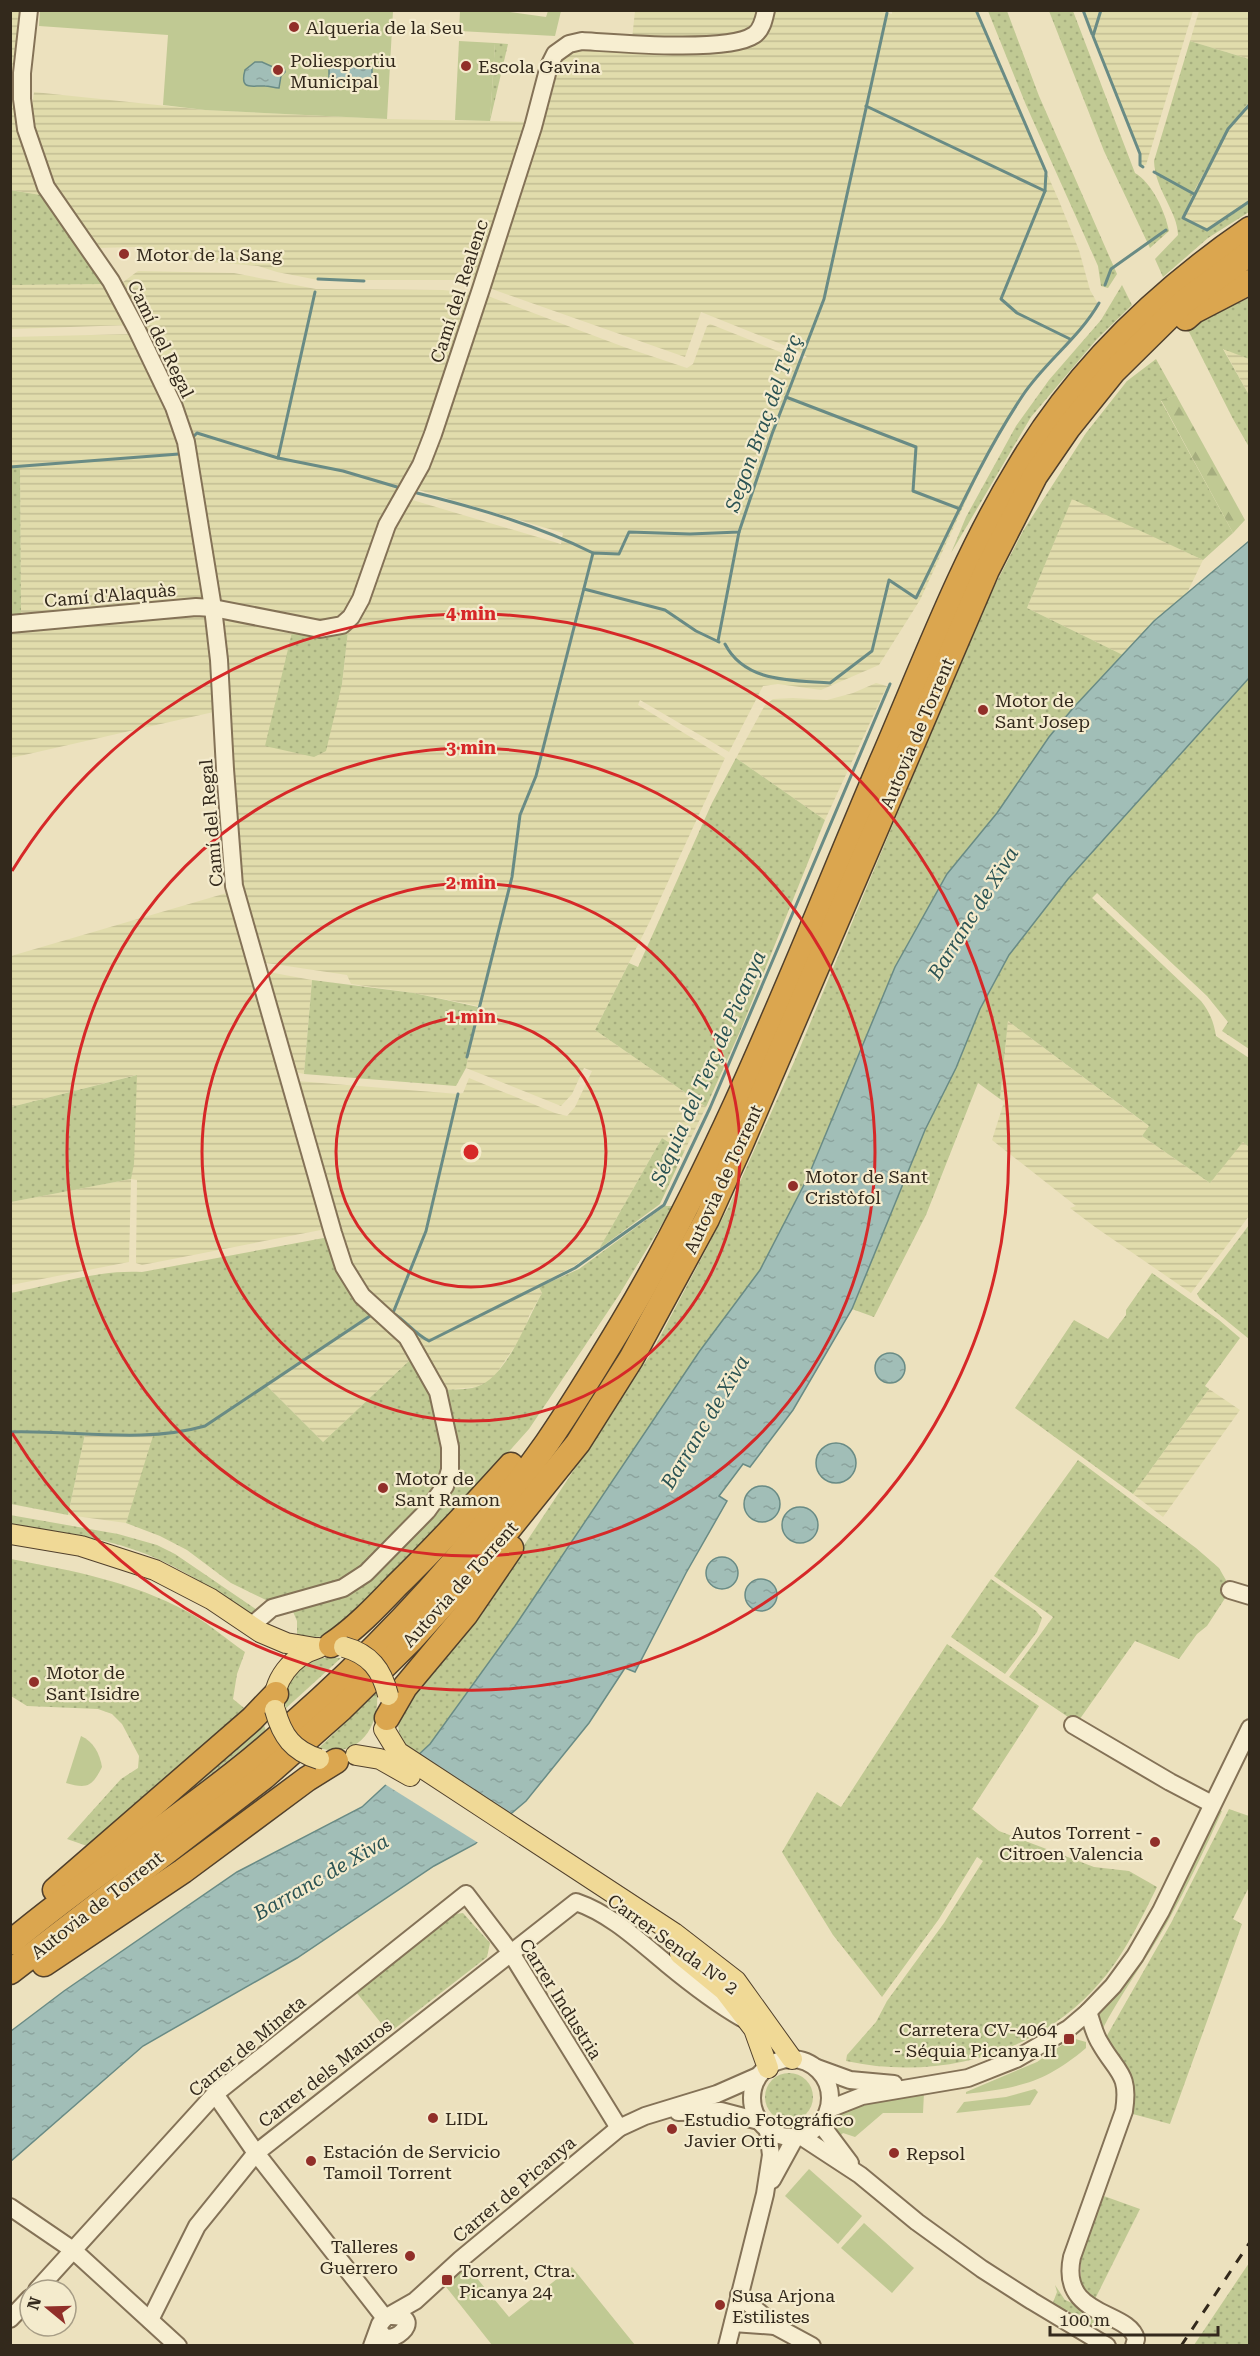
<svg xmlns="http://www.w3.org/2000/svg" width="1260" height="2356" font-family="'Roboto Serif',serif">
	<style>
		.farmland { fill: url(#farmland-rules) }
		.grass { fill: url(#grass-dots) }
		.forest { fill: url(#forest-firs) }
		.green { fill: #c0c993 }
		.water { fill: url(#water-ripples); stroke: #698b85; stroke-width: 1.5 }
		.pier { fill: #ece1be }
		.lines { fill: none; stroke-linecap: round; stroke-linejoin: round }
		.stream { stroke: #698b85; stroke-width: 3 }
		.minor-casing { stroke: #847257; stroke-width: 20 }
		.major-casing { stroke: #51402c; stroke-width: 22 }
		.highway-casing { stroke: #51402c; stroke-width: 27 }
		.minor { stroke: #f7eed1; stroke-width: 16 }
		.major { stroke: #f0d996; stroke-width: 20 }
		.highway { stroke: #dba64f; stroke-width: 24 }
		.rail { stroke: #33291c; stroke-width: 3; stroke-dasharray: 10 10; stroke-linecap: butt }
		.major-bridge-casing { stroke: #51402c; stroke-width: 22; stroke-linecap: butt }
		.major-bridge { stroke: #f0d996; stroke-width: 20 }
		.ring { fill: none; stroke: #d62828; stroke-width: 3 }
		.poi-dot { fill: #912f29; stroke: #f4ebcd; stroke-width: 2 }
		.labels { text-anchor: middle; dominant-baseline: central; stroke-width: 4.5; stroke-linejoin: round; paint-order: stroke }
		.poi-label { font-size: 18px; fill: #33291c; stroke: #f4ebcd; text-anchor: start }
		.street-label { font-size: 18px; fill: #33291c; stroke: #f4ebcd }
		.water-label { font-size: 20px; font-style: italic; fill: #2b5353; stroke: #f4ebcd }
		.centre { fill: #d62828; stroke: #f4ebcd; stroke-width: 3 }
		.ring-label { font-size: 18px; text-anchor: middle; font-weight: bold; fill: #d62828; stroke: #f4ebcd; stroke-width: 4.5; stroke-linejoin: round; paint-order: stroke }
	</style>
	<defs>
		<pattern id="farmland-rules" width="6" height="5" patternUnits="userSpaceOnUse" patternTransform="scale(1.5)"><rect width="6" height="5" fill="#e1dcac"/><path d="M0 2.5h6" fill="none" stroke="#c2bd93"/></pattern>
		<pattern id="grass-dots" width="8" height="8" patternUnits="userSpaceOnUse" patternTransform="scale(1.5)"><rect width="8" height="8" fill="#c0c993"/><path d="M2 2h.1M6 6h.1" fill="none" stroke="#a5ad7e" stroke-width="1.8" stroke-linecap="round"/></pattern>
		<pattern id="forest-firs" width="22" height="20" patternUnits="userSpaceOnUse" patternTransform="scale(1.5)"><rect width="22" height="20" fill="#c0c993"/><path d="M5 1l3.5 6h-7zM16 11l3.5 6h-7z" fill="#a5ad7e"/></pattern>
		<pattern id="water-ripples" width="26" height="14" patternUnits="userSpaceOnUse" patternTransform="scale(1.5)"><rect width="26" height="14" fill="#a1beb7"/><path d="M2 4q2-2 4 0t4 0M15 11q2-2 4 0t4 0" fill="none" stroke="#8ba39d"/></pattern>
	</defs>
	<rect width="100%" height="100%" fill="#ece1be"/>
	<g class="farmland">
		<polygon points="872,10 892,14 892,10 976,11 1059,201 1079,250 1090,290 1098,304 1088,320 1024,393 985,460 920,600 879,665 821,690 778,684 763,686 729,752 640,700 638,705 725,758 650,921 595,1030 706,1107 684,1152 662,1138 599,1249 574,1266 472,1320 539,1287 542,1293 529,1316 524,1333 492,1380 476,1387 443,1390 421,1345 393,1313 365,1291 352,1272 341,1239 338,1217 322,1161 297,1081 458,1094 463,1093 469,1078 555,1113 567,1116 575,1107 592,1071 584,1068 572,1094 561,1106 466,1068 478,1006 414,993 351,984 347,975 260,962 238,885 220,615 293,628 342,684 348,631 392,525 409,499 561,544 563,533 415,489 485,295 624,347 687,368 693,364 707,326 710,324 800,360 807,357 796,350 701,312 685,357 489,288 553,71 561,59 577,49 747,48 762,39 771,11"/>
		<polygon points="10,11 25,11 17,94 47,196 11,190"/>
		<polygon points="635,11 760,11 758,20 748,29 732,35 632,39"/>
		<polygon points="1083,11 1193,11 1146,165 1140,165 1140,153"/>
		<polygon points="1199,11 1249,11 1249,59 1190,41"/>
		<polygon points="34,92 205,110 387,119 529,122 479,280 318,280 277,272 258,266 197,261 136,260 136,247 96,248 53,188 39,149 32,106"/>
		<polygon points="1249,102 1249,201 1207,230 1183,218 1193,193 1229,127"/>
		<polygon points="138,271 234,273 316,289 443,290 475,293 417,460 353,607 340,618 321,625 219,602 193,451 119,285"/>
		<polygon points="105,284 130,325 11,329 10,285"/>
		<polygon points="132,334 153,373 179,444 207,600 21,617 20,468 10,468 10,337"/>
		<polygon points="1223,348 1249,359 1249,395"/>
		<polygon points="1072,498 1203,560 1187,593 1154,621 1123,655 1027,608"/>
		<polygon points="209,613 218,711 11,758 11,628"/>
		<polygon points="876,683 887,686 825,820 736,758 765,705 773,699 793,698 827,700 853,693"/>
		<polygon points="230,892 326,1229 142,1265 136,1263 137,1180 131,1179 129,1262 11,1285 11,1202 131,1179 136,1075 11,1107 11,956"/>
		<polygon points="263,971 312,980 304,1074 295,1072"/>
		<polygon points="1008,1021 1150,1127 1142,1136 1210,1183 1243,1141 1249,1147 1249,1216 1191,1293 1095,1227 1070,1208 1076,1206 992,1140 1004,1102 1000,1099"/>
		<polygon points="375,1313 403,1340 411,1359 323,1442 266,1385"/>
		<polygon points="1209,1389 1240,1410 1163,1517 1133,1494"/>
		<polygon points="85,1434 154,1436 126,1523 68,1515"/>
	</g>
	<g class="grass">
		<polygon points="988,11 1007,11 1039,96 1117,274 1108,288 1101,286 1098,266 1026,105"/>
		<path d="M1049,11H1073L1135,173C1152,183 1165,211 1169,231L1150,248L1104,151Z"/>
		<path d="M1190,41L1249,59V102L1229,127L1193,193L1183,218L1207,230L1249,201V212L1208,238L1163,277L1155,259L1178,235C1178,212 1155,190 1154,161Z"/>
		<polygon points="495,43 508,44 490,121"/>
		<polygon points="10,190 47,196 75,243 105,284 11,285"/>
		<polygon points="1122,285 1132,305 1097,339 1031,417 951,553 966,517 1016,426 1049,380 1101,320"/>
		<polygon points="1249,298 1249,359 1223,349 1249,395 1249,447 1233,419 1188,330 1214,314"/>
		<path d="M1156,359L1176,395L1161,401L1233,533L1203,560L1072,499L1027,608L1123,655L1049,737L997,813L947,874L895,967L808,1177L760,1270L515,1626L430,1744L416,1756L403,1747C397,1726 396,1721 403,1701L515,1559L652,1352L729,1206L794,1062L983,608L1023,531L1086,433L1127,381Z"/>
		<polygon points="11,468 20,468 21,617 11,618"/>
		<polygon points="293,628 348,631 342,684 326,751 314,757 265,746"/>
		<path d="M1249,678V1049L1222,1031L1228,1022L1207,996L1097,893L1092,898L1201,1001C1210,1012 1214,1023 1216,1036L1249,1058V1147L1243,1142L1210,1183L1142,1136L1149,1126L1008,1021L1000,1099L978,1083L926,1215L874,1317L852,1309L925,1130L956,1068L980,1009L1009,955L1068,879Z"/>
		<polygon points="736,758 825,820 741,1029 706,1107 595,1030 629,963 638,967 712,803"/>
		<polygon points="312,980 414,993 478,1007 466,1068 456,1086 304,1074"/>
		<polygon points="137,1075 134,1164 131,1179 11,1202 11,1107"/>
		<polygon points="662,1138 684,1152 660,1204 599,1249"/>
		<path d="M665,1206H673L619,1295L529,1429L400,1574L332,1636L297,1638V1621L291,1607L348,1594L382,1569L434,1517L451,1490L443,1390C454,1389 466,1390 476,1387C507,1378 527,1319 542,1293L539,1287L579,1269Z"/>
		<polygon points="1249,1225 1250,1225 1249,1339 1200,1299 1197,1294"/>
		<path d="M329,1237L375,1313L266,1385L323,1442L411,1359L434,1398L444,1441V1480L398,1538L343,1582L280,1599L266,1600L231,1583L187,1550L160,1536L126,1523L153,1436L85,1434L68,1515L11,1504L10,1293C51,1285 101,1269 142,1272Z"/>
		<polygon points="1152,1273 1219,1320 1240,1338 1205,1386 1209,1389 1133,1494 1015,1408 1074,1320 1108,1339 1126,1315 1126,1310"/>
		<polygon points="1078,1460 1196,1548 1219,1568 1231,1589 1207,1626 1197,1634 1179,1659 1135,1641 1077,1723 1009,1677 1053,1617 994,1576"/>
		<path d="M10,1515L118,1534L157,1545L175,1554L257,1610L253,1617C219,1593 184,1569 146,1554C103,1537 56,1532 11,1524Z"/>
		<path d="M11,1559C73,1571 131,1581 188,1612C208,1623 226,1639 245,1652L237,1674L233,1699L249,1712L90,1847L67,1839L121,1779L138,1768L139,1756L122,1724L112,1714L98,1709L27,1706L11,1696Z"/>
		<polygon points="991,1579 1036,1611 1042,1618 1037,1632 1005,1674 951,1637"/>
		<path d="M947,1644L1039,1706L972,1809L999,1831L1094,1867L1129,1871L1157,1887C1142,1917 1128,1947 1107,1974C1046,2052 942,2082 846,2061L847,2055L876,2022L887,2001L944,1923L983,1861L977,1857L939,1919L882,1997L833,1935L782,1852L817,1792L841,1807Z"/>
		<path d="M322,1658H341L284,1710C281,1683 299,1666 322,1658Z"/>
		<path d="M377,1692C380,1728 358,1759 319,1748Z"/>
		<polygon points="263,1722 266,1731 89,1869"/>
		<polygon points="1229,1809 1249,1816 1249,1887 1233,1919 1242,1924 1170,2124 1129,2113 1105,2039 1171,1923"/>
		<polygon points="463,1913 490,1943 487,1957 389,2033 356,1992 449,1915"/>
		<circle cx="789" cy="2097" r="24"/>
		<polygon points="1101,2195 1140,2209 1093,2303 1081,2286 1081,2255"/>
		<polygon points="1249,2263 1249,2345 1194,2345"/>
		<polygon points="1055,2285 1065,2300 1080,2306 1101,2321 1095,2330 1052,2305 1057,2292"/>
	</g>
	<polygon class="forest" points="1176,395 1245,520 1233,533 1161,400"/>
	<g class="green">
		<polygon points="40,10 393,11 387,119 205,110 163,105 168,35 39,26"/>
		<polygon points="460,11 510,12 546,17 548,11 561,11 555,36 459,31"/>
		<polygon points="459,41 495,43 490,121 455,120"/>
		<path d="M81,1736C93,1741 100,1754 102,1767C92,1787 87,1789 66,1783Z"/>
		<path d="M1217,1809L1222,1811C1205,1849 1187,1887 1167,1923C1146,1960 1121,1993 1102,2030L1095,2019L1126,1978Z"/>
		<path d="M1072,2038L1086,2042V2048C1045,2083 1018,2088 966,2094V2092L1037,2062Z"/>
		<polygon points="1035,2089 1038,2092 1030,2105 956,2113 964,2102 1006,2097"/>
		<path d="M924,2093L923,2113H883L855,2137L843,2133L836,2140L831,2123C839,2100 902,2096 924,2093Z"/>
		<polygon points="809,2169 862,2216 838,2244 785,2196"/>
		<polygon points="864,2223 914,2268 892,2293 841,2248"/>
		<polygon points="461,2259 509,2317 572,2267 635,2345 492,2345 439,2278"/>
	</g>
	<g class="water">
		<path d="M255,62H262L273,67L284,68L285,72L281,76L279,88C274,88 270,86 265,86C253,85 239,92 245,70Z"/>
		<polygon points="329,64 372,66 372,88 329,86"/>
		<polygon points="1249,541 1249,678 1068,879 1009,955 980,1009 956,1068 925,1130 852,1309 793,1410 750,1467 743,1464 719,1496 727,1501 686,1573 635,1672 625,1668 589,1723 526,1801 475,1844 434,1866 297,1958 143,2046 11,2161 11,2031 64,1991 237,1872 362,1807 430,1744 515,1626 699,1352 760,1270 808,1177 895,967 947,874 997,813 1049,737 1074,707 1154,621"/>
		<circle cx="890" cy="1368" r="15"/>
		<circle cx="836" cy="1463" r="20"/>
		<circle cx="762" cy="1504" r="18"/>
		<circle cx="800" cy="1525" r="18"/>
		<circle cx="722" cy="1573" r="16"/>
		<circle cx="761" cy="1595" r="16"/>
	</g>
	<polygon class="pier" points="414,1754 510,1819 480,1844 383,1783"/>
	<g class="lines">
		<g class="stream">
			<polyline points="976,10 1046,172 1045,191 1001,299 1017,313 1070,339"/>
			<polyline points="1083,10 1092,34"/>
			<polyline points="1101,10 1093,36 1140,154 1140,165 1143,167"/>
			<polyline points="10,88 14,89"/>
			<polyline points="1250,104 1228,129 1183,218 1207,230 1250,201"/>
			<polyline points="866,106 1045,191"/>
			<polyline points="1154,172 1194,194"/>
			<polyline points="318,279 364,281"/>
			<polyline points="1105,285 1111,269 1166,230"/>
			<polyline points="786,397 916,447 913,491 960,509"/>
			<polyline points="194,436 197,433 278,458 343,471 397,487"/>
			<polyline points="278,458 315,292"/>
			<polyline points="10,467 179,454"/>
			<path d="M417,493C477,508 537,525 593,553"/>
			<polyline points="584,589 665,610 696,631 719,642"/>
			<polyline points="718,641 739,532"/>
			<path d="M725,644C745,683 792,680 830,683L872,651L889,580L916,598C950,530 981,458 1023,395C1045,362 1079,338 1099,303"/>
			<polyline points="467,1057 512,877 520,815 536,776 593,553 619,554 629,532 690,534 739,532 772,434 824,299 887,13"/>
			<path d="M458,1094L426,1231L393,1313C406,1321 415,1334 429,1341L575,1268L664,1205L710,1108L890,684"/>
			<path d="M10,1432C75,1430 142,1444 205,1426L373,1314"/>
		</g>
		<defs>
			<g id="minor">
				<polyline points="29,10 22,73 22,99 26,129 46,187 111,281 137,330 174,407 186,442 213,608 219,660 225,769 234,886 333,1233 344,1267 362,1296 407,1337 438,1392 450,1447 450,1470 445,1486 427,1511 366,1573 343,1588 272,1608 251,1626"/>
				<path d="M10,624L196,607L213,608L320,629L342,625L351,617L361,599L387,525L421,465L433,434L481,289L533,127L549,66L555,54L569,44L582,41C616,43 728,53 754,35C762,30 764,19 766,10"/>
				<polyline points="1230,1590 1250,1596"/>
				<polyline points="1073,1725 1170,1782 1212,1804"/>
				<path d="M1088,2012C1092,2022 1094,2034 1100,2043C1117,2073 1130,2073 1124,2111L1072,2257C1059,2318 1129,2310 1136,2339L1134,2346"/>
				<circle cx="791" cy="2098" r="39"/>
				<polyline points="817,2068 850,2080 894,2084"/>
				<polyline points="215,2094 256,2153 385,2318"/>
				<polyline points="829,2109 862,2096 968,2078 1016,2059 1068,2029 1088,2012 1113,1986 1135,1956 1161,1911 1250,1728"/>
				<polyline points="678,2112 721,2111 759,2121"/>
				<polyline points="824,2120 826,2131 850,2163"/>
				<polyline points="802,2137 860,2175 917,2222 982,2269 1032,2301 1107,2346"/>
				<polyline points="772,2180 795,2138"/>
				<polyline points="10,2207 73,2250 178,2346"/>
				<polyline points="37,2290 215,2094 466,1894 511,1953 619,2128"/>
				<polyline points="739,2295 775,2326 812,2346"/>
				<polyline points="10,2319 30,2298"/>
				<path d="M150,2320L197,2226L256,2153L576,1902C611,1914 639,1941 667,1964C690,1983 716,2003 742,2018"/>
				<polyline points="733,2323 775,2326"/>
				<path d="M379,2328C384,2356 432,2314 389,2316"/>
				<polyline points="372,2346 380,2324 385,2318 415,2301 461,2259 619,2128 645,2116 717,2094 758,2076"/>
				<polyline points="727,2346 765,2194 771,2155 768,2131"/>
			</g>
			<g id="major">
				<polyline points="10,1534 81,1546 155,1570 211,1599 260,1632 286,1643 315,1648"/>
				<path d="M274,1709C272,1680 292,1656 318,1648"/>
				<polyline points="384,1729 398,1752 674,1933 736,1981 792,2059"/>
				<polyline points="356,1755 380,1759 410,1776"/>
				<polyline points="680,1954 724,1990 754,2029 768,2068"/>
			</g>
			<g id="highway">
				<polyline points="1186,318 1194,311 1250,282"/>
				<path d="M331,1645C355,1629 376,1607 396,1586C436,1547 473,1507 511,1465"/>
				<polyline points="387,1718 405,1687 466,1614 511,1548"/>
				<polyline points="55,1890 252,1719 276,1694"/>
				<path d="M10,1943C87,1878 174,1823 252,1759C362,1668 464,1560 547,1443C573,1405 598,1364 622,1324C727,1148 801,951 881,763C924,664 962,561 1018,469C1075,372 1158,292 1250,229"/>
				<polyline points="44,1964 183,1871 307,1779 336,1761"/>
				<polyline points="10,1972 264,1777 341,1709 411,1640 487,1556 578,1443 631,1359 707,1219 741,1144 987,570 1035,476 1068,428 1113,372 1184,302 1250,253"/>
			</g>
		</defs>
		<use href="#minor" class="minor-casing"/>
		<use href="#major" class="major-casing"/>
		<use href="#highway" class="highway-casing"/>
		<use href="#minor" class="minor"/>
		<use href="#major" class="major"/>
		<use href="#highway" class="highway"/>
		<polyline class="rail" points="1181,2346 1250,2242"/>
		<defs>
			<g id="major-bridge">
				<path d="M344,1647C370,1654 382,1670 388,1695"/>
				<path d="M275,1710C282,1736 293,1751 319,1759"/>
			</g>
		</defs>
		<use href="#major-bridge" class="major-bridge-casing"/>
		<use href="#major-bridge" class="major-bridge"/>
	</g>
	<g class="ring">
		<circle cx="471" cy="1152" r="135"/>
		<circle cx="471" cy="1152" r="269"/>
		<circle cx="471" cy="1152" r="404"/>
		<path d="M12 871A538 538 0 1 1 12 1433"/>
	</g>
	<g class="poi-dot">
		<circle cx="294" cy="27" r="6"/>
		<circle cx="466" cy="66" r="6"/>
		<circle cx="278" cy="70" r="6"/>
		<circle cx="124" cy="254" r="6"/>
		<circle cx="983" cy="710" r="6"/>
		<circle cx="793" cy="1186" r="6"/>
		<circle cx="383" cy="1488" r="6"/>
		<circle cx="34" cy="1682" r="6"/>
		<circle cx="1155" cy="1842" r="6"/>
		<rect x="1063" y="2033" width="12" height="12" rx="3"/>
		<circle cx="433" cy="2118" r="6"/>
		<circle cx="672" cy="2129" r="6"/>
		<circle cx="894" cy="2153" r="6"/>
		<circle cx="311" cy="2161" r="6"/>
		<circle cx="410" cy="2256" r="6"/>
		<rect x="441" y="2274" width="12" height="12" rx="3"/>
		<circle cx="720" cy="2305" r="6"/>
	</g>
	<g class="labels">
		<g class="poi-label">
			<text x="306" y="27">Alqueria de la Seu</text>
			<text x="290" y="60">Poliesportiu<tspan x="290" dy="21">Municipal</tspan></text>
			<text x="478" y="66">Escola Gavina</text>
			<text x="136" y="254">Motor de la Sang</text>
			<text x="995" y="700">Motor de<tspan x="995" dy="21">Sant Josep</tspan></text>
			<text x="805" y="1176">Motor de Sant<tspan x="805" dy="21">Cristòfol</tspan></text>
			<text x="395" y="1478">Motor de<tspan x="395" dy="21">Sant Ramon</tspan></text>
			<text x="46" y="1672">Motor de<tspan x="46" dy="21">Sant Isidre</tspan></text>
			<text x="1143" y="1832" text-anchor="end">Autos Torrent -<tspan x="1143" dy="21">Citroen Valencia</tspan></text>
			<text x="1057" y="2029" text-anchor="end">Carretera CV-4064<tspan x="1057" dy="21">- Séquia Picanya II</tspan></text>
			<text x="445" y="2118">LIDL</text>
			<text x="684" y="2119">Estudio Fotográfico<tspan x="684" dy="21">Javier Orti</tspan></text>
			<text x="323" y="2151">Estación de Servicio<tspan x="323" dy="21">Tamoil Torrent</tspan></text>
			<text x="906" y="2153">Repsol</text>
			<text x="398" y="2246" text-anchor="end">Talleres<tspan x="398" dy="21">Guerrero</tspan></text>
			<text x="459" y="2270">Torrent, Ctra.<tspan x="459" dy="21">Picanya 24</tspan></text>
			<text x="732" y="2295">Susa Arjona<tspan x="732" dy="21">Estilistes</tspan></text>
		</g>
		<g class="street-label">
			<text transform="translate(459 291) rotate(-72)">Camí del Realenc</text>
			<text transform="translate(161 339) rotate(64)">Camí del Regal</text>
			<text transform="translate(110 595) rotate(-5)">Camí d'Alaquàs</text>
			<text transform="translate(917 733) rotate(-67)">Autovia de Torrent</text>
			<text transform="translate(211 823) rotate(-95)">Camí del Regal</text>
			<text transform="translate(723 1179) rotate(-65)">Autovia de Torrent</text>
			<text transform="translate(460 1584) rotate(-48)">Autovia de Torrent</text>
			<text transform="translate(97 1905) rotate(-38)">Autovia de Torrent</text>
			<text transform="translate(673 1944) rotate(36)">Carrer Senda Nº 2</text>
			<text transform="translate(561 1999) rotate(58)">Carrer Industria</text>
			<text transform="translate(247 2046) rotate(-40)">Carrer de Mineta</text>
			<text transform="translate(325 2073) rotate(-38)">Carrer dels Mauros</text>
			<text transform="translate(514 2189) rotate(-40)">Carrer de Picanya</text>
		</g>
		<g class="water-label">
			<text transform="translate(763 423) rotate(-70)">Segon Braç del Terç</text>
			<text transform="translate(973 913) rotate(-58)">Barranc de Xiva</text>
			<text transform="translate(708 1068) rotate(-66)">Séquia del Terç de Picanya</text>
			<text transform="translate(705 1422) rotate(-59)">Barranc de Xiva</text>
			<text transform="translate(321 1877) rotate(-30)">Barranc de Xiva</text>
		</g>
	</g>
	<circle cx="471" cy="1152" r="9" class="centre"/>
	<g class="ring-label">
		<text x="471" y="620">4 min</text>
		<text x="471" y="754">3 min</text>
		<text x="471" y="889">2 min</text>
		<text x="471" y="1023">1 min</text>
	</g>
	<rect width="1260" height="2356" fill="none" stroke="#33291c" stroke-width="24"/>
	<g transform="translate(48 2308) rotate(289)"><circle r="28" fill="#f4ebcd" stroke="#a79d86" stroke-width="1.5"/>
	<path d="M0-4.5L10 22L0 15L-10 22Z" fill="#912f29"/>
	<text y="-9" font-size="16" font-weight="bold" text-anchor="middle" fill="#33291c">N</text>
	</g>
	<path d="M1050 2326v9h168v-9" fill="none" stroke="#33291c" stroke-width="3"/>
	<text x="1059" y="2326" font-size="18" fill="#33291c" stroke="#f4ebcd" stroke-width="4.5" paint-order="stroke">100 m</text>
</svg>
